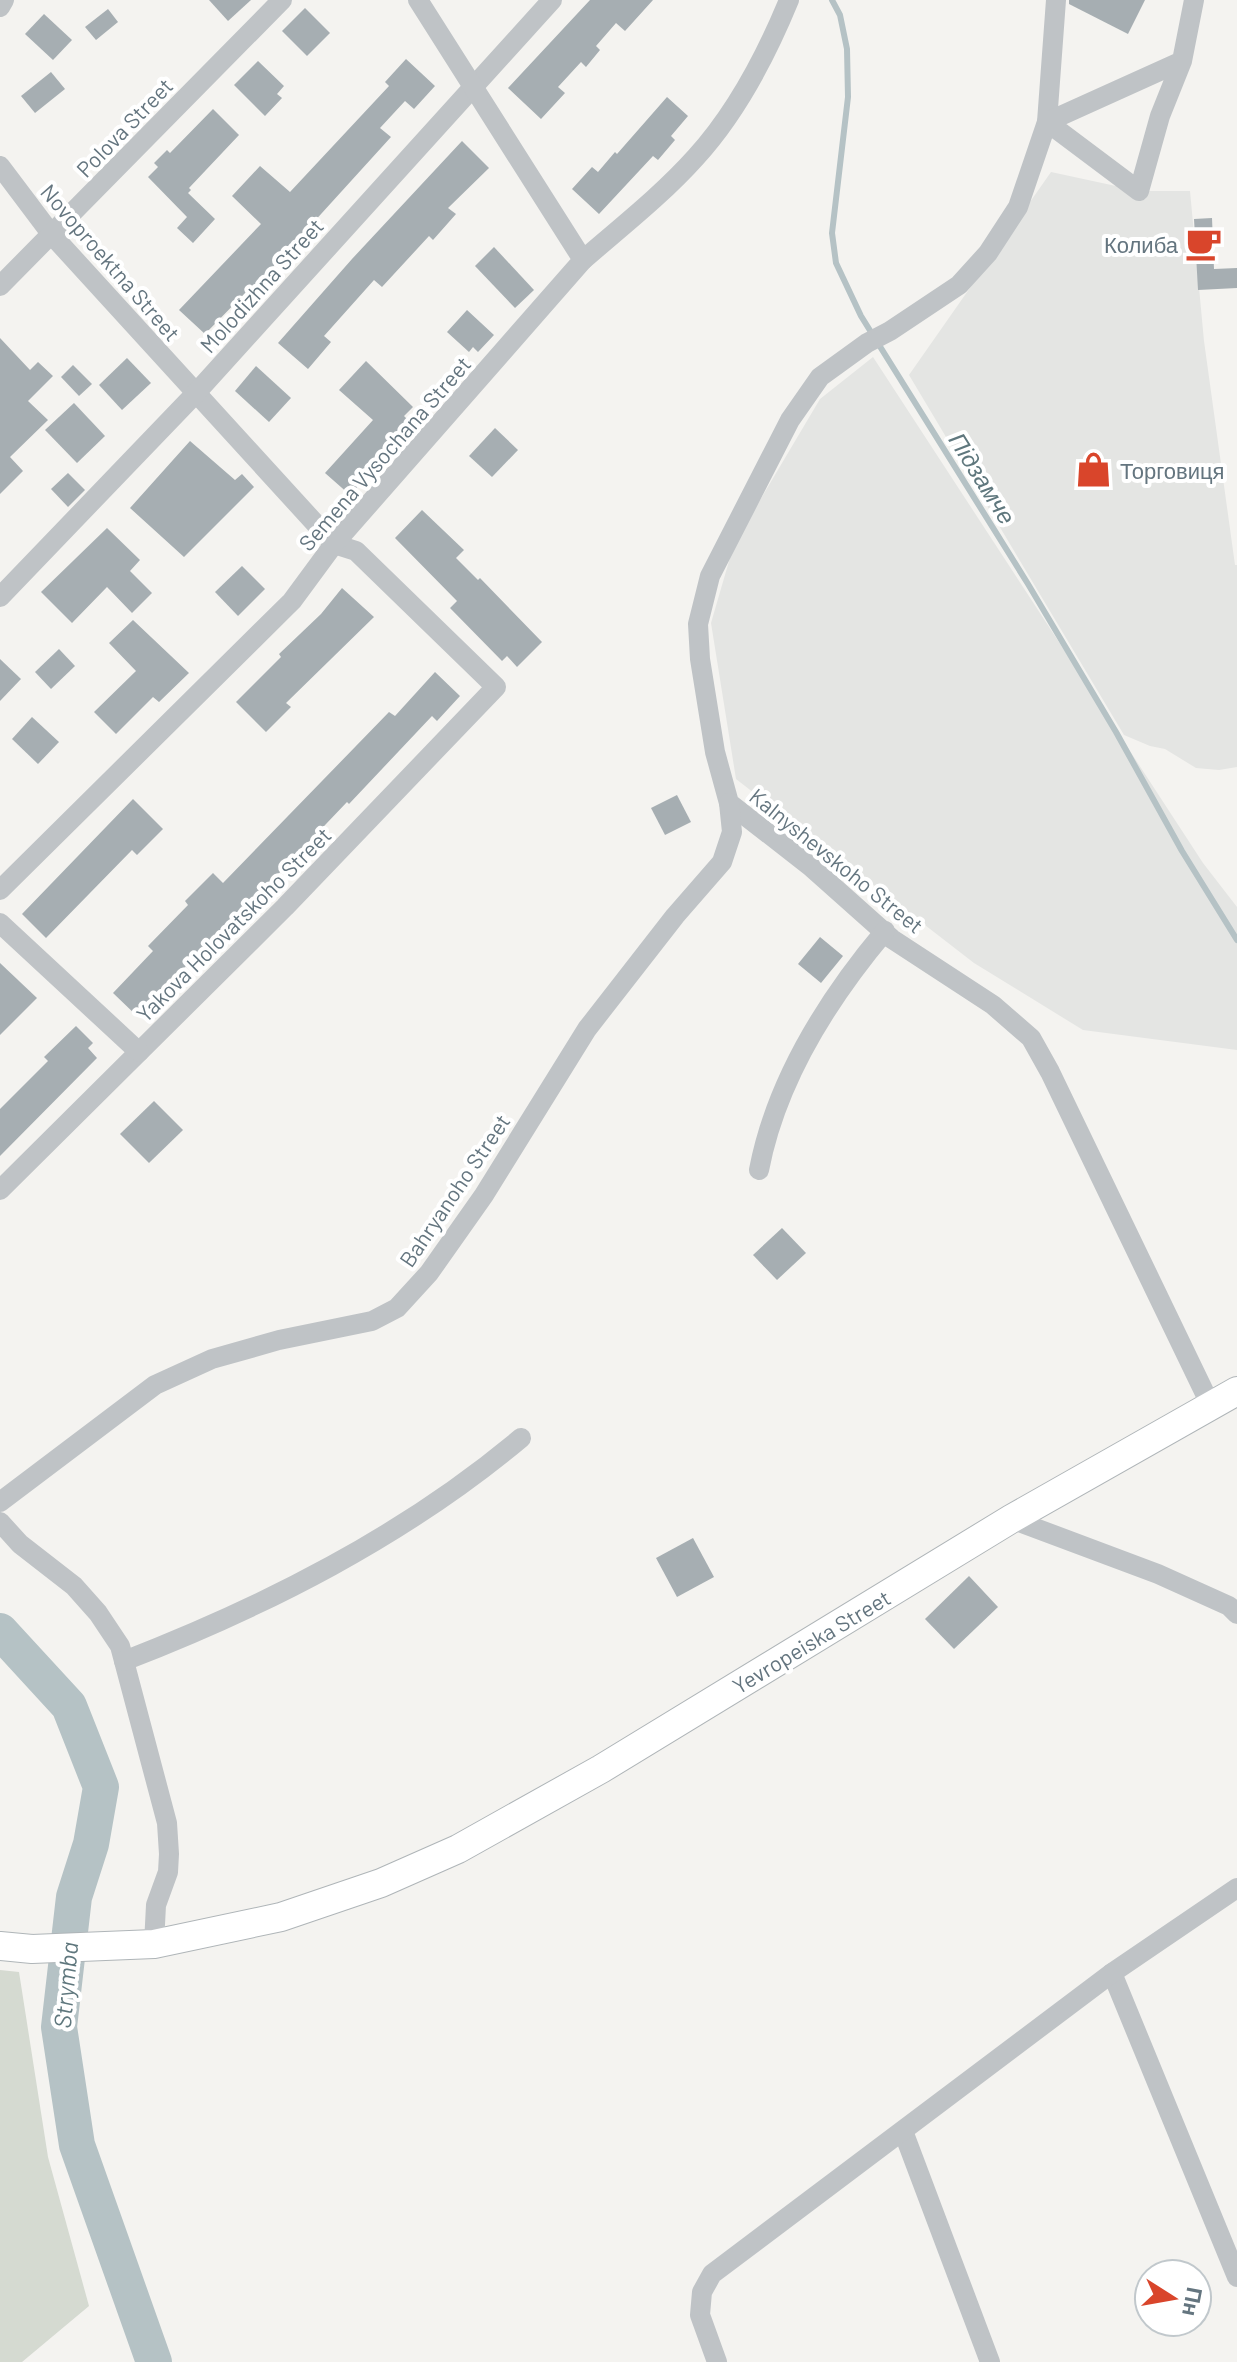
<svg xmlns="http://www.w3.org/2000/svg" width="1237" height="2362" font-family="Barlow,sans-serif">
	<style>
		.built { fill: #e4e5e3 }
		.green { fill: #d5dad1 }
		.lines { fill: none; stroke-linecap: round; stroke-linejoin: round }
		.stream { stroke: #b5c2c5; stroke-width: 6 }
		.river { stroke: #b5c2c5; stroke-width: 36 }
		.building { fill: #a6aeb2 }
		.secondary-casing { stroke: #afb5b8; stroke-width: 30 }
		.minor { stroke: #bfc3c6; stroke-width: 20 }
		.secondary { stroke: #fff; stroke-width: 28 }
		.labels { text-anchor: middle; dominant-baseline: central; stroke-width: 8; stroke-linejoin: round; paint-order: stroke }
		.street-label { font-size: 22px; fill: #64757f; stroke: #fff }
		.poi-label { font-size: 22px; fill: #64757f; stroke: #fff; text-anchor: end }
		.water-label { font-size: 24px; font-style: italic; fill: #5f777d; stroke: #fff }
	</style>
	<rect width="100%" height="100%" fill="#f4f3f0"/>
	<g class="built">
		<polygon points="1051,172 1139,191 1190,191 1204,341 1235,565 1237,565 1237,767 1219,770 1196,768 1165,749 1150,746 1124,735 909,375"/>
		<polygon points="873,357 1203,863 1237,907 1237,1050 1083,1030 974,963 736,779 711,623 734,544 820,399"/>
	</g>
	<polygon class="green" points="0,1970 19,1972 48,2157 89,2306 22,2362 0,2362"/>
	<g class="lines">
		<polyline class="stream" points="832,0 840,15 847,49 848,97 832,233 836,263 861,316 1028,584 1116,732 1182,851 1237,940"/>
		<polyline class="river" points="0,1631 69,1706 101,1787 91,1844 74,1897 59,2027 77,2145 154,2362"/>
	</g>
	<g class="building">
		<polygon points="209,0 251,0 228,21"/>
		<polygon points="590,0 653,0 625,31 616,23 596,46 600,50 586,67 581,62 558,87 565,93 541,119 508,88"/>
		<polygon points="1069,0 1145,0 1128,34 1069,4"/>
		<polygon points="305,8 330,33 307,56 282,31"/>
		<polygon points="108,9 118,22 96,40 85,27"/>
		<polygon points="44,14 72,40 53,60 25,34"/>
		<polygon points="406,59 435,86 414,109 405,101 380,128 391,137 252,290 250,288 205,334 179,310 261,224 232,196 260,166 290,192 389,86 385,82"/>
		<polygon points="258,61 284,86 277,94 282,98 265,116 234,85"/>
		<polygon points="51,72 65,89 35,113 21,96"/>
		<polygon points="667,97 688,116 671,136 675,140 658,160 653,156 599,214 572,189 592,167 598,172 615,152 617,154"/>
		<polygon points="213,109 239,135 189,188 191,190 188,193 215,219 193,243 177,228 187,217 148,177 158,167 154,163 167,150 170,153"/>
		<polygon points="462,141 489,168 448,208 456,214 433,240 429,236 382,287 374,280 324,336 331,342 308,369 278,343 352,259"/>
		<polygon points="1212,218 1214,269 1237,268 1237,288 1198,290 1194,219"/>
		<polygon points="494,247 534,290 515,308 475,266"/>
		<polygon points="467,310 494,335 478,352 473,347 469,352 447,332"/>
		<polygon points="0,338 30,370 38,362 53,376 28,401 48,420 10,457 23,471 0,494"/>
		<polygon points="127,358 151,383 122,410 99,385"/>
		<polygon points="366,361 413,407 404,416 413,425 350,495 325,473 373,420 339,390"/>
		<polygon points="73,365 92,384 79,396 61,377"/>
		<polygon points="256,366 291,398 269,422 235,391"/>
		<polygon points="74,403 105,436 77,463 45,430"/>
		<polygon points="495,428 518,450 492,477 469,456"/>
		<polygon points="190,441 235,480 242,474 254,487 184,557 130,508"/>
		<polygon points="68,473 85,490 68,507 51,489"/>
		<polygon points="422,510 464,550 456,558 478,580 480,578 542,642 517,667 507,656 502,661 450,608 457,601 395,538"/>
		<polygon points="107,528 140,560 130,571 152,593 132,613 107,587 72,623 41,592"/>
		<polygon points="242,566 265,589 238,616 215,592"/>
		<polygon points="342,588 374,617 286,703 291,707 266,732 236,702 281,657 279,654 321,614"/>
		<polygon points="133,620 189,673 159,702 153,697 116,734 94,712 136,671 109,643"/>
		<polygon points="59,649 75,666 51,689 35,672"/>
		<polygon points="0,659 21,679 0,701"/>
		<polygon points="435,672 460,696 437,721 432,716 349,804 347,802 264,889 218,935 217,933 138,1017 113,993 153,951 148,946 188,905 185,901 213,873 223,883 389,712 395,716"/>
		<polygon points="32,717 59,742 38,764 12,739"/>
		<polygon points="677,795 691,822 665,835 651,808"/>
		<polygon points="133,799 163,829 137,855 132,850 46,938 22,914"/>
		<polygon points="820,937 843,956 821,983 798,964"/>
		<polygon points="0,963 37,998 0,1035"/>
		<polygon points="76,1026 93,1043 88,1048 97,1058 0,1156 0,1109 48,1061 44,1057"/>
		<polygon points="154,1101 183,1130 149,1163 120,1134"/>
		<polygon points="782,1228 806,1253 777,1280 753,1255"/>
		<polygon points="693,1538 714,1577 677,1597 656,1558"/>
		<polygon points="969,1576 998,1607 954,1649 925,1619"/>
	</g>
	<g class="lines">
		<defs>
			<polyline id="secondary" points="0,1946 32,1949 154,1944 281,1917 381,1883 458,1849 601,1769 1011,1519 1237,1391"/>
		</defs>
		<use href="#secondary" class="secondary-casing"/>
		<g class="minor">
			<polyline points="1056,0 1047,122 1018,207 988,253 959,285 890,331 867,343 820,377 790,420 710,576 698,624 700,659 715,752 729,803 810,866 892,939 993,1005 1031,1038 1050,1072 1211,1406"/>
			<polyline points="0,7 4,0"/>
			<polyline points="1182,61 1047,122 1139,191 1160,116 1182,61 1194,0"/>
			<polyline points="0,166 52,235 334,544 356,551 496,687 285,907 0,1190"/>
			<path d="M583,260C621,227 662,195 696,157C737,112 766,56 789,0"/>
			<polyline points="0,286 282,0"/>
			<polyline points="0,597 195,394 552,0"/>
			<polyline points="0,890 292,601 334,544 583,260 418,0"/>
			<polyline points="0,923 139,1052"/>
			<path d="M759,1170C776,1081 827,1000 885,931"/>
			<polyline points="0,1502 155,1385 212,1359 279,1340 372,1321 397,1308 429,1273 484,1195 587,1029 675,916 722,862 732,832 729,803"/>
			<polyline points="1011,1519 1158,1574 1229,1606 1237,1614"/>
			<polyline points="0,1522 20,1544 74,1586 98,1613 120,1646 167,1823 169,1854 168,1872 156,1905 154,1944"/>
			<path d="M124,1661C266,1606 404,1536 521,1438"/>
			<polyline points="1112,1973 1237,2277"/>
			<polyline points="903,2131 990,2362"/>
			<polyline points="717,2362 700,2315 702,2292 712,2274 1112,1973 1237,1888"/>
		</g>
		<use href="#secondary" class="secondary"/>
	</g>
	<defs>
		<symbol id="cafe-bare" viewBox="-9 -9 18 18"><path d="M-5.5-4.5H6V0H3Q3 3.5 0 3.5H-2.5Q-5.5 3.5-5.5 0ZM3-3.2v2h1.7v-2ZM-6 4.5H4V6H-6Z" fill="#d9452b" stroke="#fff" stroke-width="2.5" paint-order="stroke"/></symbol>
		<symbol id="shop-bare" viewBox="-9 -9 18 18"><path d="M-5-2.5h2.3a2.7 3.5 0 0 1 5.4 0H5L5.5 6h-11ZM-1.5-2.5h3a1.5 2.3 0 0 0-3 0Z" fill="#d9452b" stroke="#fff" stroke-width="2.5" paint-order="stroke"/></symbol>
	</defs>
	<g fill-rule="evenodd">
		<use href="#cafe-bare" x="1178" y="218" width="51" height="51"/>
		<use href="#shop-bare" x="1068" y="444" width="51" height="51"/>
	</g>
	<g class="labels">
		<g class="street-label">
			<text transform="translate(124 127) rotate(-46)">Polova Street</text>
			<text transform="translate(111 262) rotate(49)">Novoproektna Street</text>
			<text transform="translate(261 285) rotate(-48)">Molodizhna Street</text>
			<text transform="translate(384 453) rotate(-49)">Semena Vysochana Street</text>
			<text transform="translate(837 860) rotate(39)">Kalnyshevskoho Street</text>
			<text transform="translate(233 924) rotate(-45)">Yakova Holovatskoho Street</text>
			<text transform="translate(454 1190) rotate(-56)">Bahryanoho Street</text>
			<text transform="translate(811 1641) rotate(-31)">Yevropeiska Street</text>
		</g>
		<g class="poi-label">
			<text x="1178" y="244">Колиба</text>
			<text x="1120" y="470" text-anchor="start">Торговиця</text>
		</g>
		<g class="water-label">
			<text transform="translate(983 478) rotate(58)">Підзамче</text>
			<text transform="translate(65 1985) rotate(-85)">Strymba</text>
		</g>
	</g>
	<g transform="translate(1173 2298) rotate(101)"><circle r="38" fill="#ffffff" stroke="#c1c8cc" stroke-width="2"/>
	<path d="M0-6L14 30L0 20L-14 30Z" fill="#d9452b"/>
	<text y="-12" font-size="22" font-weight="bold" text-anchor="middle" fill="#64757f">Пн</text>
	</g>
</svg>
